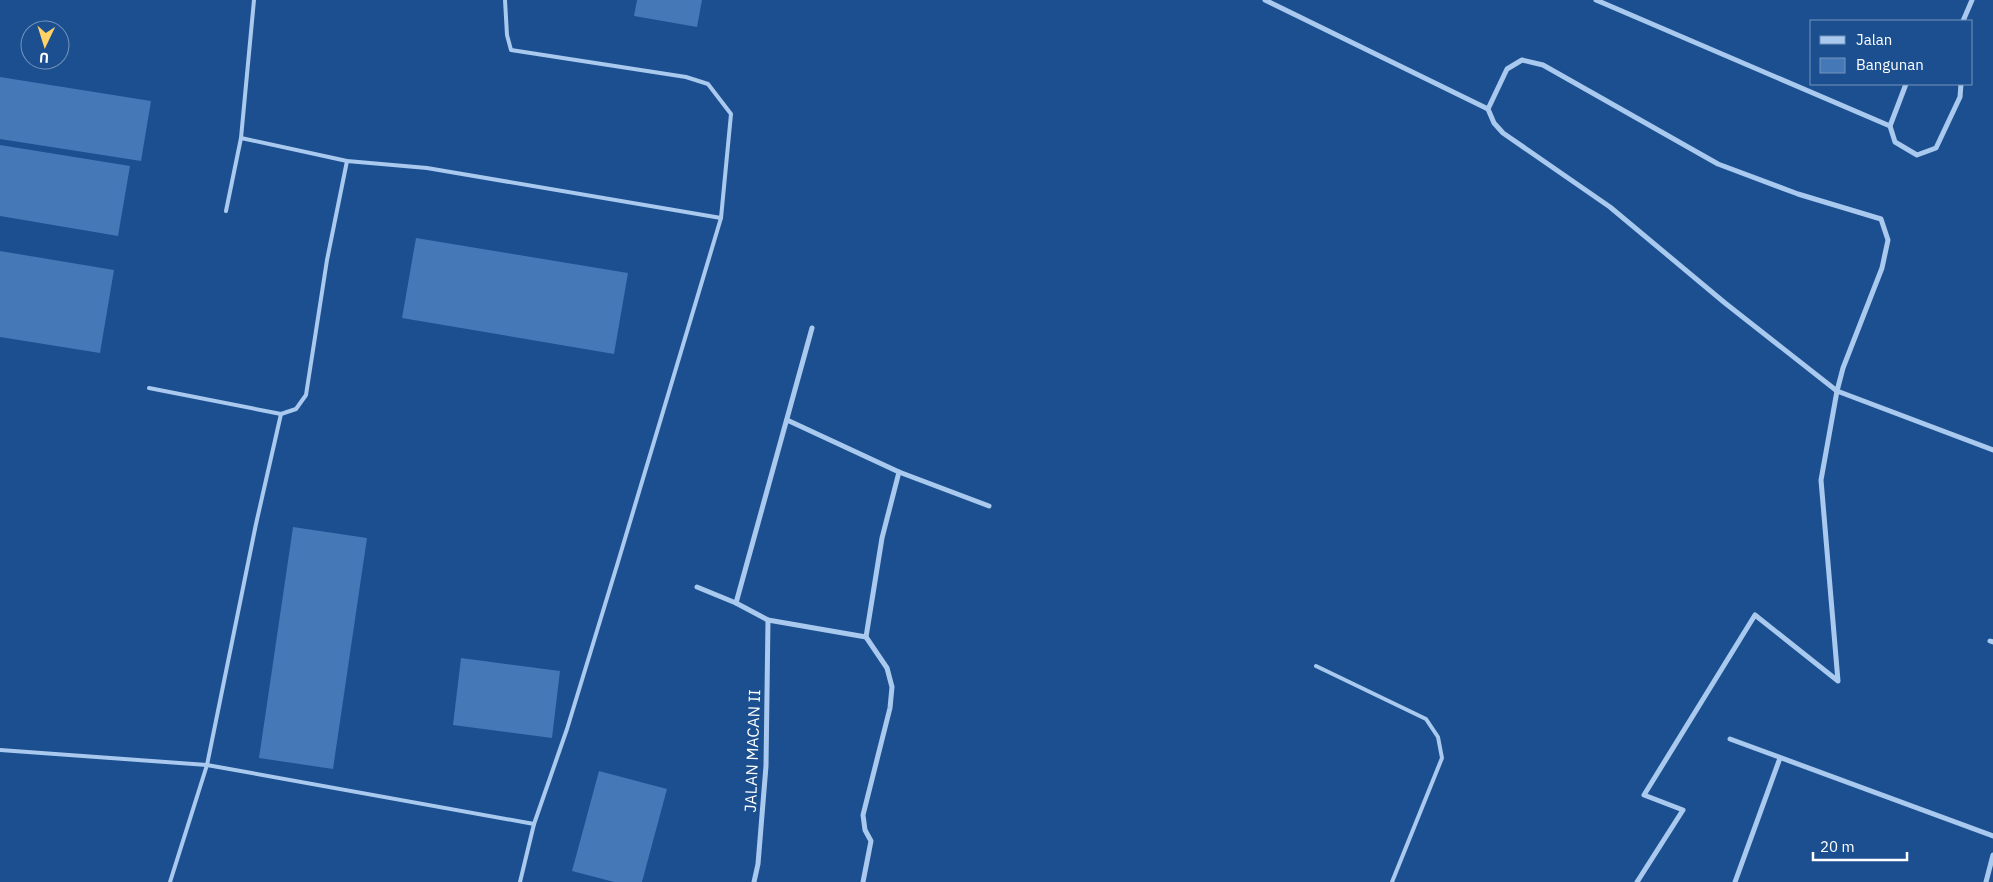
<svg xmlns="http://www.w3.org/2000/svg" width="1993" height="882" font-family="'IBM Plex Sans',sans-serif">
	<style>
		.building { fill: #4478b7 }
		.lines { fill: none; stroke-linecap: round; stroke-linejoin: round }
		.service { stroke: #a9c9ee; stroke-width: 4 }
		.minor { stroke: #a9c9ee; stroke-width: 5 }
		.labels { text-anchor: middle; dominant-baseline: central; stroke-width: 4; stroke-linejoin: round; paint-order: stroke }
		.street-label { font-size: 16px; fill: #fff; stroke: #1b4f8f }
	</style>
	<rect width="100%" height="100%" fill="#1b4f8f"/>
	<g class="building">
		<polygon points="637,0 702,0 697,27 634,16"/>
		<polygon points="0,77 151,101 141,161 0,139"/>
		<polygon points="0,145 130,166 118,236 0,216"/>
		<polygon points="416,238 628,273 614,354 402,318"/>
		<polygon points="0,251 114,270 100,353 0,337"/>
		<polygon points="293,527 367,538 333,769 259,758"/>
		<polygon points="461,658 560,671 552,738 453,725"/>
		<polygon points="599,771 667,789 642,882 614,882 572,871"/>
	</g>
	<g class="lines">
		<g class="service">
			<polyline points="505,0 507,35 511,50 686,77 708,84 731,114 721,218 618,562 567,729 534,824"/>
			<polyline points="241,138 347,161 427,168 721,218"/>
			<polyline points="226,211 241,138 254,0"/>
			<polyline points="149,388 281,414"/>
			<polyline points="1316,666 1426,719 1438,737 1442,758 1392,882"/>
			<polyline points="0,750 207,765 534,824 520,882"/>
			<polyline points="170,882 207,765 256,524 281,414 296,409 306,395 327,260 347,161"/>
		</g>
		<g class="minor">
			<polyline points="1265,0 1488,109 1494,123 1503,133 1610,207 1725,303 1837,391 1993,450"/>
			<polyline points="1596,0 1890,126"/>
			<polyline points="1963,21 1972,0"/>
			<polyline points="1906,84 1890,126 1895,142 1917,155 1936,148 1960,97 1961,84"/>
			<polyline points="1488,109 1507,69 1522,60 1543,65 1718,164 1798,194 1881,219 1888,240 1882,268 1843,368 1837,391 1821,480 1838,681 1755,615 1644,795 1683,810 1637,882"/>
			<polyline points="787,420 899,472 989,506"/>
			<polyline points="697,587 736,603 768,620 866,637 882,538 899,472"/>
			<polyline points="736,603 812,328"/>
			<polyline points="1990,641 1993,642"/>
			<polyline points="1730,739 1993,836"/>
			<polyline points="754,882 758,864 766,766 768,620"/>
			<polyline points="863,882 871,841 865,830 863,815 890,708 892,687 887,668 866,637"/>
			<polyline points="1735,882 1780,758"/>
			<polyline points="1986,882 1993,855"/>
		</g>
	</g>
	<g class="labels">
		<g class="street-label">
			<text transform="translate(752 751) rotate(-88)">JALAN MACAN II</text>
		</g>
	</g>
	<rect x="1810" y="20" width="162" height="65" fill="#1b4f8f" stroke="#7695bc"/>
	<rect x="1820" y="36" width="25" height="8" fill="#a9c9ee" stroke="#7695bc"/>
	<text x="1856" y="45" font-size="15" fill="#ffffff">Jalan</text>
	<rect x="1820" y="58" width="25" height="15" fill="#4478b7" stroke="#7695bc"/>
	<text x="1856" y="70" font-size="15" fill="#ffffff">Bangunan</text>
	<g transform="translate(45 45) rotate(184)"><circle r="24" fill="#1b4f8f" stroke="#7695bc"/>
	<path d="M0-4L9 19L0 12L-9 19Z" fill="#ffd166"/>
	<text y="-8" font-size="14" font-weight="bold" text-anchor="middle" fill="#ffffff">U</text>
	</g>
	<path d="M1813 852v8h94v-8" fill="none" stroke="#ffffff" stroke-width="2.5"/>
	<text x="1820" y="852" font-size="15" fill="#ffffff" stroke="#1b4f8f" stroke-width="4" paint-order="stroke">20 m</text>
</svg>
